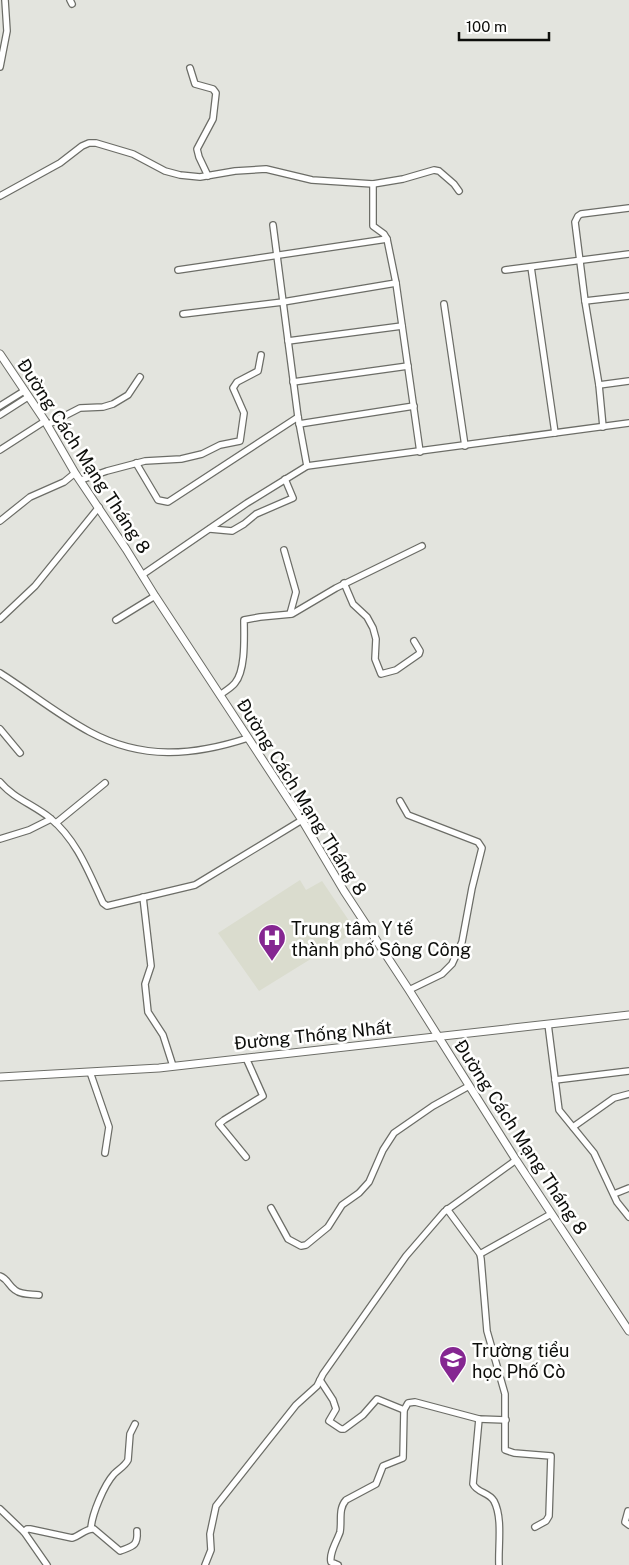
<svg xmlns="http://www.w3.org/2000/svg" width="629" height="1565" font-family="'Public Sans',sans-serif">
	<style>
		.built { fill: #dadcce }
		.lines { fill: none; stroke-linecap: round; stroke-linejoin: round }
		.minor-casing { stroke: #6c6d67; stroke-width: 8 }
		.tertiary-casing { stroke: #6c6d67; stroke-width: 9 }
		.minor { stroke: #fff; stroke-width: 5.5 }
		.tertiary { stroke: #fff; stroke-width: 7 }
		.labels { text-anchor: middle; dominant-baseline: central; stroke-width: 5; stroke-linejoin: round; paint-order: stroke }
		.street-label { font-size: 18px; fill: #0d0e0b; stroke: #fffffe }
		.poi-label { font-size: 18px; fill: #0d0e0b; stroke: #fffffe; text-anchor: start }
	</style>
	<rect width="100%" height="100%" fill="#e3e4de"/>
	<polygon class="built" points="300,880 306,890 322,881 356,931 259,991 218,933"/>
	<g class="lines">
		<defs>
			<g id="minor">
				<polyline points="70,0 72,4"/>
				<polyline points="0,67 7,31 5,0"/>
				<polyline points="190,68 195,84 213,89 216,93 213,119 197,149 199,157 208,176"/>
				<polyline points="373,184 373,226 384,234 387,239 396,283 420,452"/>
				<polyline points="0,196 60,163 82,146 89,143 96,143 133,154 165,171 180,175 200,177 235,171 266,169 312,180 373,184 403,179 434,170 439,171 454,184 459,191"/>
				<polyline points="273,225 298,417 307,466"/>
				<polyline points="531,267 555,433"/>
				<polyline points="178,270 387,239"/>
				<polyline points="505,270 629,254"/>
				<polyline points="585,301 629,296"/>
				<polyline points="444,304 465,446"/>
				<polyline points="183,314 283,302 396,283"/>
				<polyline points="288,341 402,326"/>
				<polyline points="293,382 408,366"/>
				<polyline points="599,385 629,381"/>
				<polyline points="0,406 24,391"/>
				<polyline points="0,415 28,397"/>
				<polyline points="299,424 414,406"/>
				<polyline points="47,425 80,408 103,407 113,404 128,395 140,377"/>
				<polyline points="603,427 599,385 585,301 575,222 578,216 581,214 629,208"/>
				<polyline points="0,450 45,421"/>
				<polyline points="136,463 158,500 168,502 298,417"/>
				<polyline points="81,480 107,471 145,461 181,459 202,454 220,445 240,441 244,413 233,388 237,382 258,371 261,355"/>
				<polyline points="0,521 30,497 64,482 75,473"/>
				<polyline points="210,529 232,531 244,524 256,514 293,498 285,479"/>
				<polyline points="284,550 296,592 290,614"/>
				<polyline points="142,575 247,503 307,466 629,423"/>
				<polyline points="344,583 353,604 367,617 373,628 376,639 375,659 381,674 396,670 419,654 420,651 414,641"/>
				<polyline points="0,619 35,586 99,507"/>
				<polyline points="116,620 155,596"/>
				<path d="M0,673C30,692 58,715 90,732C142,760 193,756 248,738"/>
				<path d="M220,695C225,691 231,688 235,683C246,670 244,636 244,620L260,617L292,614L336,588L422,546"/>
				<polyline points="0,729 20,753"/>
				<path d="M0,782C13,798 34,805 50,818C77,840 89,873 103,903L107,906L195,885L302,820"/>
				<polyline points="400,801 408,815 478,842 482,848 472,888 462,942 452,964 442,974 409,990"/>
				<polyline points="56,823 105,783"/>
				<polyline points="0,839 29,830 51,819"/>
				<polyline points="143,897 151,966 145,984 148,1012 163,1035 173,1066"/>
				<polyline points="548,1024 559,1110 594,1153 617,1202 629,1217"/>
				<polyline points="246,1058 263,1096 224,1120 219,1124 246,1157"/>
				<polyline points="90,1072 109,1127 105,1153"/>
				<polyline points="555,1080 629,1071"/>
				<polyline points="573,1127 614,1098 629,1094"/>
				<polyline points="614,1194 629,1188"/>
				<polyline points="271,1208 288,1239 301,1246 306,1245 328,1227 342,1205 359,1193 369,1182 383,1150 394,1133 433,1106 469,1086"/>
				<polyline points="447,1209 480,1254 481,1259 487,1331 505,1394 505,1450 514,1453 551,1456 549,1516 546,1521 535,1527"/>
				<polyline points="480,1254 551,1214"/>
				<path d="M0,1276C8,1279 8,1285 15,1290C21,1295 31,1294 39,1295"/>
				<polyline points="320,1380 333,1400 336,1409 329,1421 341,1429 344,1429 363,1415 377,1399 404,1410"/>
				<path d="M479,1419L473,1484C477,1493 489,1492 494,1501C503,1518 498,1546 499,1565"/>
				<polyline points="0,1509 24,1532 47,1565"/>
				<polyline points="628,1511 625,1522 629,1525"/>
				<path d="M91,1528C92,1514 104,1485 114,1474C119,1469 125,1466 128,1460L130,1434L135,1424"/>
				<path d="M24,1532L27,1529H30L72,1538C80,1536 86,1528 94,1529L120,1551C133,1546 138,1546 137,1531"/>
				<polyline points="205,1565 211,1550 210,1534 216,1506 296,1405 317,1386 323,1374 406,1256 444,1212 516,1160"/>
				<path d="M338,1565L331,1562C329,1553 337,1541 340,1532C342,1521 338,1509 346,1500L376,1484L383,1466L403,1458L404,1410L408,1403L415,1402L479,1419L506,1420"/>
			</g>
			<g id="tertiary">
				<polyline points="0,354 45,421 75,473 126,549 155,596 302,820 344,891 409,990 516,1160 629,1331"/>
				<polyline points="0,1077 159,1068 629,1015"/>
			</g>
		</defs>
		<use href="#minor" class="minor-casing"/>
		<use href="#tertiary" class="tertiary-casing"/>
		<use href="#minor" class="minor"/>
		<use href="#tertiary" class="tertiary"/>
	</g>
	<defs>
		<symbol id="hospital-pin" viewBox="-11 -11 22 30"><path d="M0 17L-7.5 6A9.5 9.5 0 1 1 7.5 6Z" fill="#852691" stroke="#fffffe"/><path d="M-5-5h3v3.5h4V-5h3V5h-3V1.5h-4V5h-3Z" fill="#fff"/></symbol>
		<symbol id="school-pin" viewBox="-11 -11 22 30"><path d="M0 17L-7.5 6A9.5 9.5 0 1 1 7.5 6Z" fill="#852691" stroke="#fffffe"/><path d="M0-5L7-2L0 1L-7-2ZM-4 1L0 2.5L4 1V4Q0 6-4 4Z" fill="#fff"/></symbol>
	</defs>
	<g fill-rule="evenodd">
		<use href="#hospital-pin" x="256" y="922" width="32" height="43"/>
		<use href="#school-pin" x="437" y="1344" width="32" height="43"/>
	</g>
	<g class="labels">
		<g class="street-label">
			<text transform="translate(84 456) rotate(57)">Đường Cách Mạng Tháng 8</text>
			<text transform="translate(302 797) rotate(58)">Đường Cách Mạng Tháng 8</text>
			<text transform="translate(313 1035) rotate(-6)">Đường Thống Nhất</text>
			<text transform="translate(521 1137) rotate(57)">Đường Cách Mạng Tháng 8</text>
		</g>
		<g class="poi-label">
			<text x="291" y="928">Trung tâm Y tế<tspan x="291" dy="21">thành phố Sông Công</tspan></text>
			<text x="472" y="1350">Trường tiểu<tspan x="472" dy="21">học Phố Cò</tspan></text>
		</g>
	</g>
	<path d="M459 32v8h90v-8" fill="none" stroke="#0d0e0b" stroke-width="2.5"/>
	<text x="466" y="32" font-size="15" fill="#0d0e0b" stroke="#fffffe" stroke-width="4" paint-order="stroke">100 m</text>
</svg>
